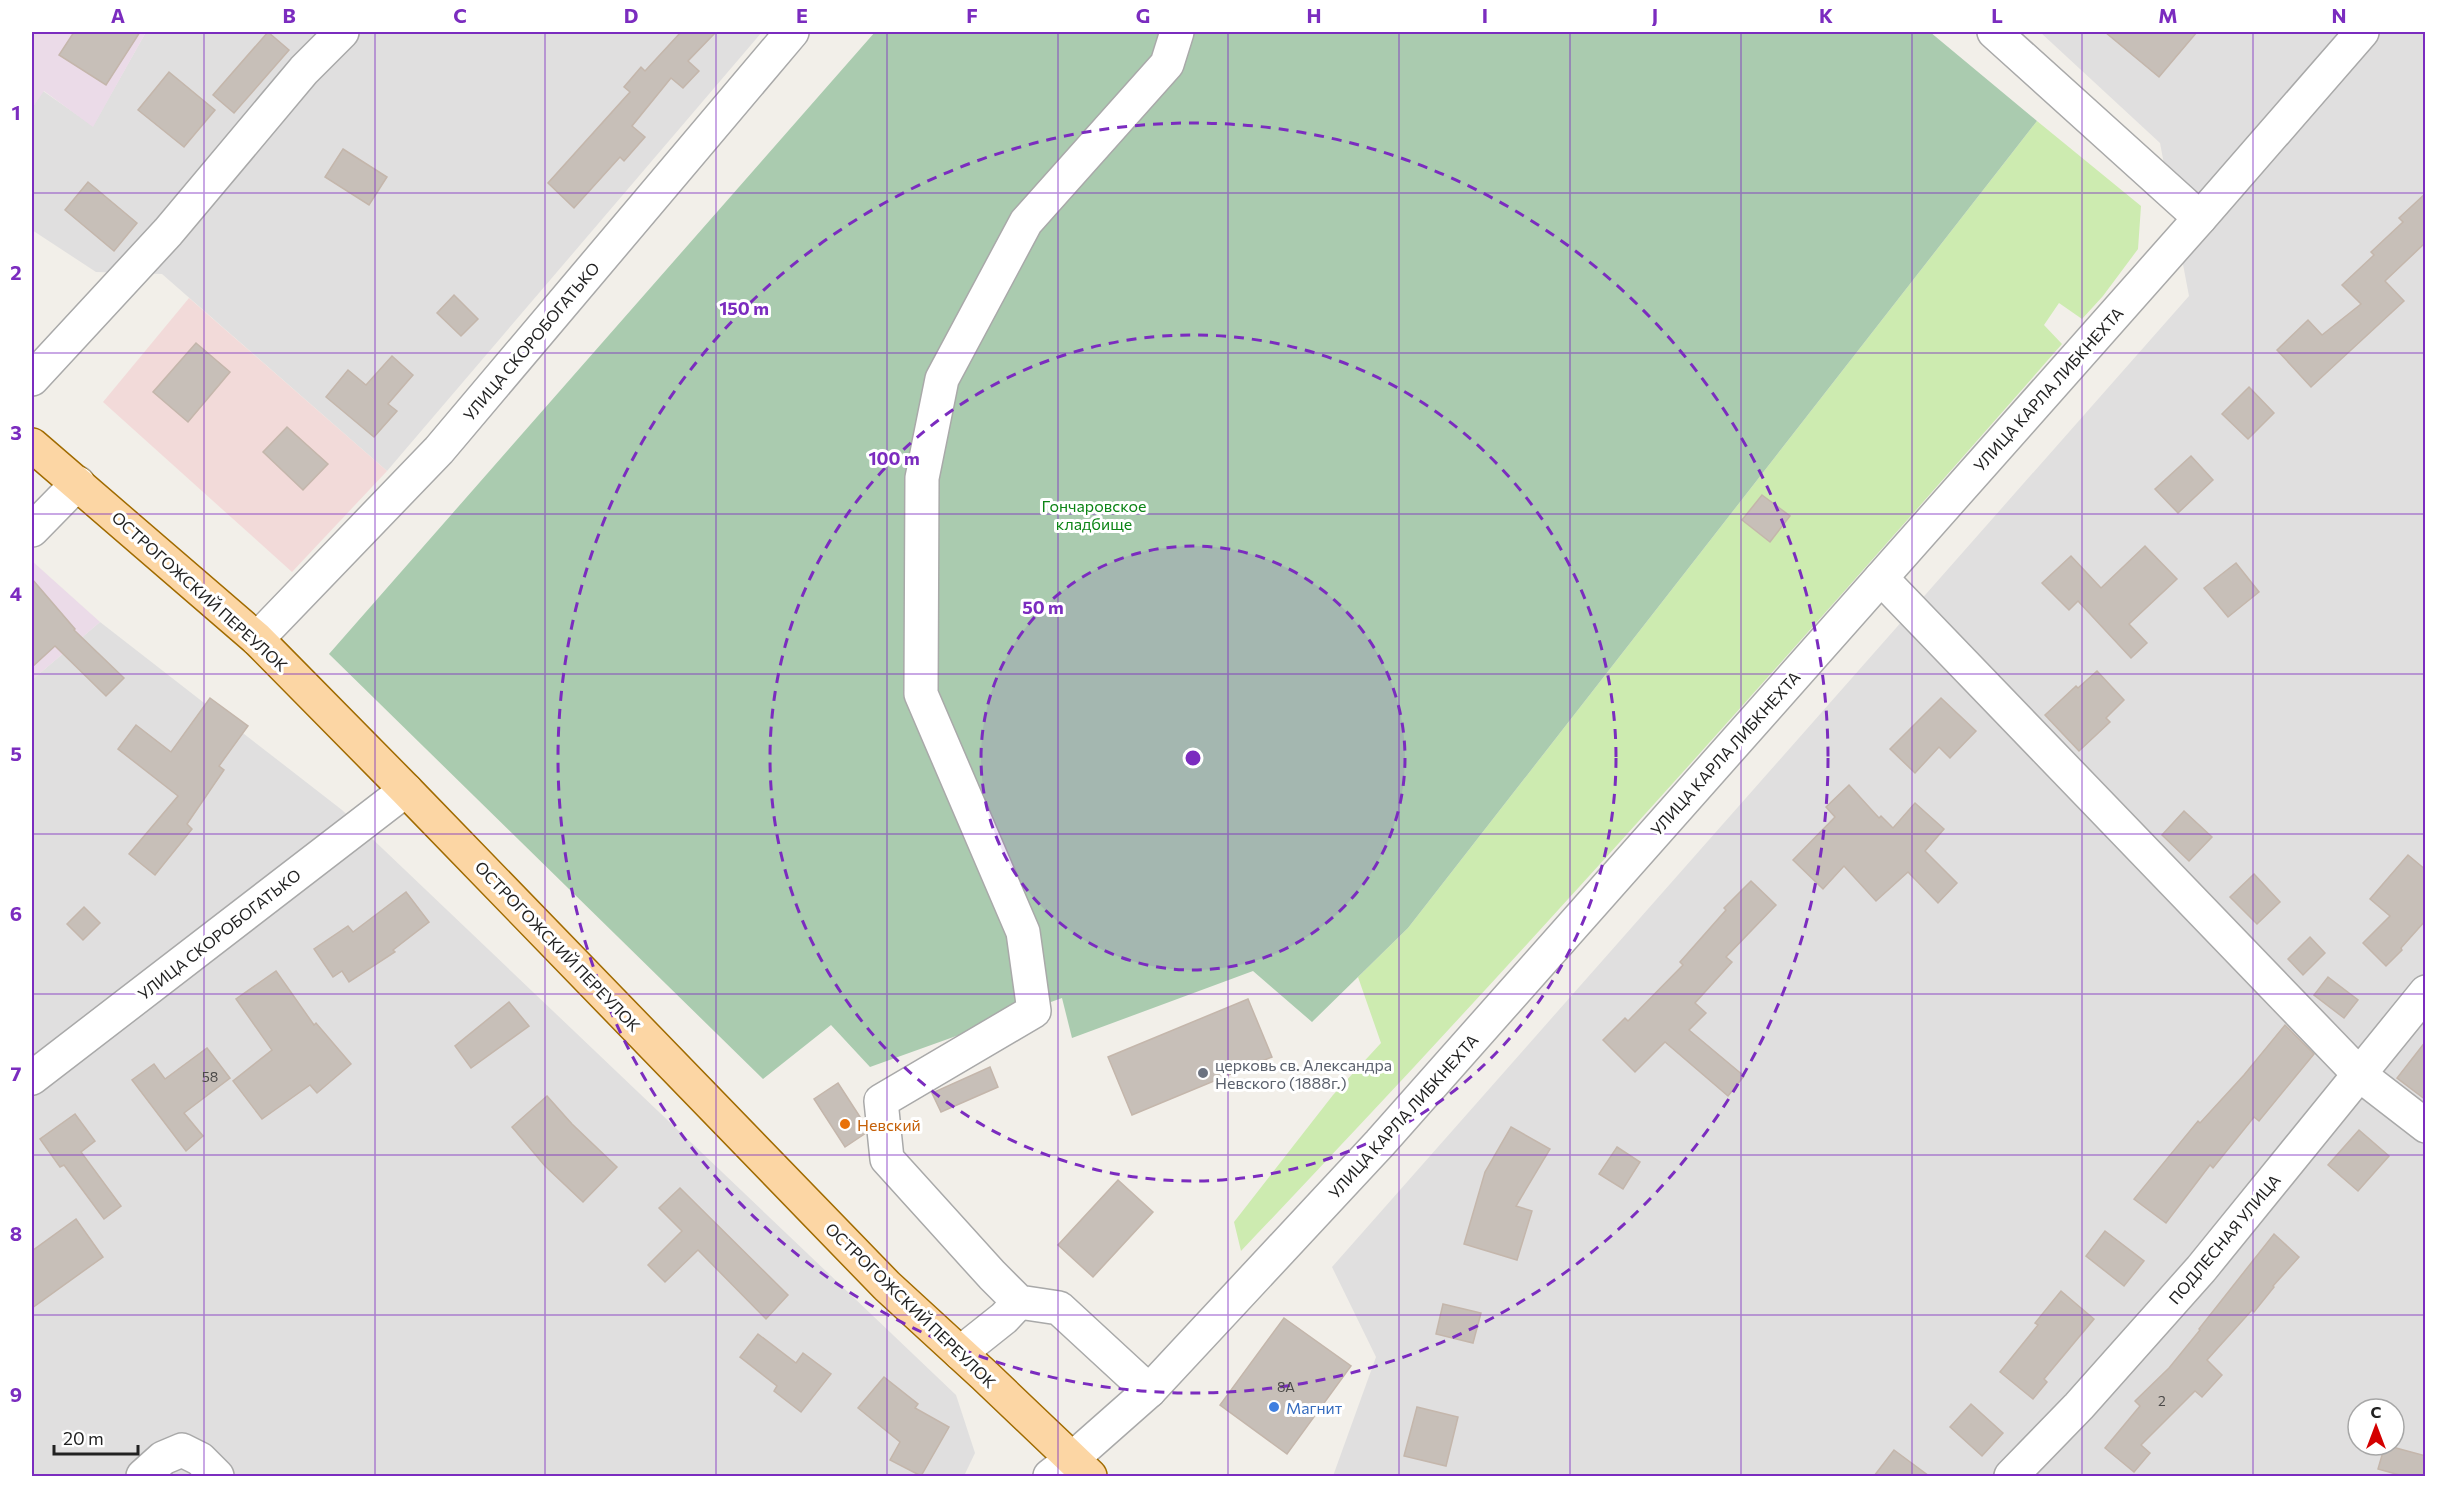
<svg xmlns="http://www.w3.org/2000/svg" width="2457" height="1508" font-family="Commissioner,sans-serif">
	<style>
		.residential { fill: #e0dfdf; fill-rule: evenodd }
		.commercial { fill: #f2dad9 }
		.industrial { fill: #ebdbe8 }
		.grass { fill: #cdebb0 }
		.cemetery { fill: #aacbaf }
		.building { fill: #c7bfb8; stroke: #c4b6ab; stroke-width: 1.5 }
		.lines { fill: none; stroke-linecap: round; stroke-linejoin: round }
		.minor-casing { stroke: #a9a9a9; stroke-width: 36 }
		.major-casing { stroke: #a06b00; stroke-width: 36 }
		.minor { stroke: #fff; stroke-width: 33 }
		.major { stroke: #fcd6a4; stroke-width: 33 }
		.grid { fill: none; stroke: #7b2cbf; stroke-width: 1.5; stroke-opacity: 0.55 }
		.ring { fill: none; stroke: #7b2cbf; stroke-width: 3; stroke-dasharray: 10 8 }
		.worship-dot { fill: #6b7280; stroke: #fff; stroke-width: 2 }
		.food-dot { fill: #e8710a; stroke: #fff; stroke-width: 2 }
		.shop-dot { fill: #3f7fe0; stroke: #fff; stroke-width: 2 }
		.labels { text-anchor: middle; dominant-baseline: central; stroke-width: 6; stroke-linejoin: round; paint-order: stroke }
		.number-label { font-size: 14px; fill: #4b4948 }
		.street-label { font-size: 16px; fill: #222; stroke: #fff }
		.park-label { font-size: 16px; fill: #0c8416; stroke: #fff }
		.worship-label { font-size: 16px; fill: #5b616d; stroke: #fff; text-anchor: start }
		.food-label { font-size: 16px; fill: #c56008; stroke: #fff; text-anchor: start }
		.shop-label { font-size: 16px; fill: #366cbe; stroke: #fff; text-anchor: start }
		.centre { fill: #7b2cbf; stroke: #fff; stroke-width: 3 }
		.ring-label { font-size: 18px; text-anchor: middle; font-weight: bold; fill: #7b2cbf; stroke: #fff; stroke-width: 6; stroke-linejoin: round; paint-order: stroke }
		.neatline { fill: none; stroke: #7b2cbf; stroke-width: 2 }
		.grid-label { font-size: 20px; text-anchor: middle; font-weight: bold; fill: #7b2cbf }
	</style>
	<rect width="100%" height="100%" fill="#f2efe9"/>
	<g class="residential">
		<polygon points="146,32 762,32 387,471 162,274 96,272 32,230 32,108 43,91 93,126"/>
		<path d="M2040,32H2425V1476H1333L1376,1357L1332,1267L2189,296L2160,143ZM2358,1409H2394V1445H2358Z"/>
		<polygon points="100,622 342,810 956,1395 975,1453 964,1476 32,1476 32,680"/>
	</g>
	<polygon class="commercial" points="189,298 387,471 292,572 103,402"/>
	<g class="industrial">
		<polygon points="32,32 146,32 93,127 44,91 32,108"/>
		<polygon points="32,561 100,622 32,680"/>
	</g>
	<path class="grass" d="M2037,121L2141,206L2138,249L2103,296L2082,319L2059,303L2044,325L2062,344C1793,651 1522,956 1241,1251L1234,1222L1333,1095L1381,1043L1358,977L1408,928Z"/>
	<polygon class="cemetery" points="875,32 1930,32 2037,121 1408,928 1312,1022 1253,971 1072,1038 1062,998 870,1067 831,1025 763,1079 329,654"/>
	<g class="building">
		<polygon points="74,32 140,32 106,85 59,55"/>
		<polygon points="268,32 289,50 234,113 213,95"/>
		<polygon points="681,32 716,32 688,61 699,71 683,88 671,78 632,126 645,137 624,161 620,157 574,208 548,183 630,92 624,87 641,67 645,71"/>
		<polygon points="2105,32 2197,32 2159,77"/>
		<polygon points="169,72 215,110 184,147 138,110"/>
		<polygon points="343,149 387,177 369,205 325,177"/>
		<polygon points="88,182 137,223 114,251 65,210"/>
		<polygon points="2426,193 2426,245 2424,244 2385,281 2404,301 2311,387 2277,350 2308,320 2322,335 2361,304 2342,285 2374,255 2371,252 2403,222 2399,218"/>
		<polygon points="454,295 478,319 461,336 437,313"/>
		<polygon points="196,343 230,372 188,422 153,392"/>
		<polygon points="392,356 413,375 388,404 397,411 374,437 326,397 348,370 366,385"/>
		<polygon points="2249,387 2274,413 2248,439 2222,414"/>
		<polygon points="287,427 328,464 303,490 263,452"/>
		<polygon points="2191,456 2213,480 2178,513 2155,489"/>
		<polygon points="1762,495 1790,516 1770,542 1742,520"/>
		<polygon points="2145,546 2177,579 2129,624 2147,643 2131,658 2078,601 2069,610 2042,583 2071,556 2101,588"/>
		<polygon points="2236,563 2259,592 2228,617 2204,588"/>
		<polygon points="32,579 75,629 74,630 124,678 106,696 55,646 32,667"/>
		<polygon points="2097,671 2124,700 2106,718 2110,722 2079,751 2045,715 2076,686 2078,688"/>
		<polygon points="210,698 248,726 219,766 224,770 187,824 192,829 155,875 129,854 178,796 118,749 136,725 171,752"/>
		<polygon points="1941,698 1976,731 1950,758 1939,747 1915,773 1890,749"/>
		<polygon points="1849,785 1879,818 1881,816 1893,828 1915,803 1944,829 1925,851 1957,883 1938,903 1908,872 1876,901 1844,866 1823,889 1793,860 1835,817 1826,807"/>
		<polygon points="2184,811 2212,837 2189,861 2162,835"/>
		<polygon points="2408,855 2426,870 2426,920 2401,948 2402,950 2386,966 2363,943 2390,916 2370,899"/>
		<polygon points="2254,874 2280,902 2257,924 2230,897"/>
		<polygon points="1751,881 1776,905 1726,957 1732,962 1695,1003 1706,1013 1689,1030 1744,1076 1728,1096 1665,1042 1635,1072 1603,1040 1625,1018 1628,1021 1683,965 1680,962 1726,910 1724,908"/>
		<polygon points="406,892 429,922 393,950 395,952 349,982 342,971 333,977 314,949 348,926 353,932"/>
		<polygon points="84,907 100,923 83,940 67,924"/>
		<polygon points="2310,937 2325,953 2303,975 2288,959"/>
		<polygon points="276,971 314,1025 316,1023 351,1064 317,1093 310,1085 262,1119 233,1081 272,1050 236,999"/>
		<polygon points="2328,977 2358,1000 2344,1018 2314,995"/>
		<polygon points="1248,999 1272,1057 1132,1115 1108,1057"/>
		<polygon points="509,1002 529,1026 471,1068 455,1046"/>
		<polygon points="2285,1025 2314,1054 2259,1121 2254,1117 2213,1168 2210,1165 2166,1223 2134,1199 2198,1121 2200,1123 2244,1075"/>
		<polygon points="2426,1041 2426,1100 2397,1078"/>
		<polygon points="207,1048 230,1078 184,1113 203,1136 186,1151 132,1080 154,1064 165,1079"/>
		<polygon points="990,1067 998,1087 941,1112 932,1093"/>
		<polygon points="838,1083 864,1123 866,1133 845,1147 814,1099"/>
		<polygon points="547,1096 572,1124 617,1167 583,1202 545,1166 512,1127"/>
		<polygon points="75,1114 95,1141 81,1152 121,1206 104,1219 64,1165 60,1167 40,1139"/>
		<polygon points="1511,1127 1550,1149 1516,1206 1532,1211 1517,1260 1464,1244 1485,1172"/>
		<polygon points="2359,1130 2389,1156 2358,1191 2328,1165"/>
		<polygon points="1617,1147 1640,1162 1623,1189 1599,1174"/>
		<polygon points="1118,1180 1153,1212 1093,1277 1058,1245"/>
		<polygon points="680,1188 788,1295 766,1319 698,1250 665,1282 648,1265 682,1231 659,1208"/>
		<polygon points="76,1219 103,1257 32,1308 32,1251"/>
		<polygon points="2105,1231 2144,1261 2124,1286 2086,1256"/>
		<polygon points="2274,1234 2299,1257 2273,1286 2274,1287 2254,1312 2252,1310 2207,1360 2222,1375 2202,1397 2195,1391 2141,1445 2150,1453 2134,1472 2105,1448 2140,1406 2135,1401 2169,1368 2200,1330 2199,1329"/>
		<polygon points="2061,1291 2094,1319 2044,1379 2047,1382 2033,1399 2000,1372 2038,1325 2035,1323"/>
		<polygon points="1443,1304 1481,1313 1473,1343 1436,1334"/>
		<polygon points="1284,1318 1351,1366 1287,1454 1220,1405"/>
		<polygon points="758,1334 796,1363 803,1353 831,1374 801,1412 774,1391 777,1386 740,1357"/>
		<polygon points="884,1377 918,1404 915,1408 949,1427 921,1476 890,1460 900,1442 858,1408"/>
		<polygon points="1971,1404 2003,1433 1982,1456 1950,1427"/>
		<polygon points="1417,1407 1458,1417 1446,1466 1404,1456"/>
		<polygon points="2385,1445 2426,1456 2426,1476 2403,1476 2378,1469"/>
		<polygon points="1894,1450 1929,1476 1874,1476"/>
	</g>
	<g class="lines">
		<defs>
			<g id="minor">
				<polyline points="1994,32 2200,218"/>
				<polyline points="32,379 168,232 304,70 342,32"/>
				<polyline points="32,530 78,483"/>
				<polyline points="1881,578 2360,1075 2426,1126"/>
				<polyline points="257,639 439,450 792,32"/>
				<polyline points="32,1078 406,790"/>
				<polyline points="960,1353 1004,1318 1019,1302"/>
				<polyline points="1149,1391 1059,1308 1019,1302 992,1275 887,1159 881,1101 1034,1011 1023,932 921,694 922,478 942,379 1026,222 1167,64 1177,32"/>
				<polyline points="143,1476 163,1458 182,1450 200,1459 217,1476"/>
				<polyline points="1050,1476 1072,1459 1149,1391 1380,1143 2200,218 2362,32"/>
				<polyline points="2011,1476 2079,1406 2201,1269 2426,992"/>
			</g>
			<polyline id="major" points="32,445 257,639 406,790 887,1286 984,1375 1090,1476"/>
		</defs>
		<use href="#minor" class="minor-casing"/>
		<use href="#major" class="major-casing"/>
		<use href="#minor" class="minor"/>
		<use href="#major" class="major"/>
	</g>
	<path class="grid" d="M204,32V1476M375,32V1476M545,32V1476M716,32V1476M887,32V1476M1058,32V1476M1228,32V1476M1399,32V1476M1570,32V1476M1741,32V1476M1912,32V1476M2082,32V1476M2253,32V1476M32,193H2426M32,353H2426M32,514H2426M32,674H2426M32,834H2426M32,994H2426M32,1155H2426M32,1315H2426"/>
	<circle cx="1193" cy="758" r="212" fill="#7b2cbf" fill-opacity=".12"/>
	<g class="ring">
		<circle cx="1193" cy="758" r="212"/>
		<circle cx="1193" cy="758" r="423"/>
		<circle cx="1193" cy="758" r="635"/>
	</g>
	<circle class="worship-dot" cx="1203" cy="1073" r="6"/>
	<circle class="food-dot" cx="845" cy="1124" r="6"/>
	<circle class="shop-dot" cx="1274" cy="1407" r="6"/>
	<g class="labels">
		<g class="number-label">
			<text x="210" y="1076">58</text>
			<text x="1286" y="1386">8А</text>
			<text x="2162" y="1400">2</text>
		</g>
		<g class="street-label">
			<text transform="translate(531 341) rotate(-50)">УЛИЦА СКОРОБОГАТЬКО</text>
			<text transform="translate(2048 389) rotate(-48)">УЛИЦА КАРЛА ЛИБКНЕХТА</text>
			<text transform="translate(200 591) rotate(42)">ОСТРОГОЖСКИЙ ПЕРЕУЛОК</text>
			<text transform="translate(1725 753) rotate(-48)">УЛИЦА КАРЛА ЛИБКНЕХТА</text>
			<text transform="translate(219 934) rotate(-38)">УЛИЦА СКОРОБОГАТЬКО</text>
			<text transform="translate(558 946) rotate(46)">ОСТРОГОЖСКИЙ ПЕРЕУЛОК</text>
			<text transform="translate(1403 1116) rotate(-48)">УЛИЦА КАРЛА ЛИБКНЕХТА</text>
			<text transform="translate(2224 1239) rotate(-50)">ПОДЛЕСНАЯ УЛИЦА</text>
			<text transform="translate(911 1305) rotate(44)">ОСТРОГОЖСКИЙ ПЕРЕУЛОК</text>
		</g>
		<g class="park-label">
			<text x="1094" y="505">Гончаровское<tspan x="1094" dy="18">кладбище</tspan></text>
		</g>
		<g class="worship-label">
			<text x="1215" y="1064">церковь св. Александра<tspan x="1215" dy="18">Невского (1888г.)</tspan></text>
		</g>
		<g class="food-label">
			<text x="857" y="1124">Невский</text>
		</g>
		<g class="shop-label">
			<text x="1286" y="1407">Магнит</text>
		</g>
	</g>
	<circle cx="1193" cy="758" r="9" class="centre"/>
	<g class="ring-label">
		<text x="744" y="315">150 m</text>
		<text x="894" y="465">100 m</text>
		<text x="1043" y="614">50 m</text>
	</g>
	<rect width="2457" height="1508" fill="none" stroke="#ffffff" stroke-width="66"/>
	<g transform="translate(2376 1427)"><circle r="28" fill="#ffffff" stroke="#a7a7a7" stroke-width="1.5"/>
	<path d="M0-4.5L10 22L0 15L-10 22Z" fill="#d40000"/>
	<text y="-9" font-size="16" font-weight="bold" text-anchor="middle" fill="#222222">С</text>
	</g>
	<path d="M54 1445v9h84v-9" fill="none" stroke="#222222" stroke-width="3"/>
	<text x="63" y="1445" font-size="18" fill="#222222" stroke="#ffffff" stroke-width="4.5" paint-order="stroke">20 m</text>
	<rect x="33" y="33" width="2391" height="1442" class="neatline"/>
	<g class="grid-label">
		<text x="118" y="23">A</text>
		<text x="289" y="23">B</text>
		<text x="460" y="23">C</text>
		<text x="631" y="23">D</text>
		<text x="802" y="23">E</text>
		<text x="972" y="23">F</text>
		<text x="1143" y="23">G</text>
		<text x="1314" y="23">H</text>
		<text x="1485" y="23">I</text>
		<text x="1655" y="23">J</text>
		<text x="1826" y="23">K</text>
		<text x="1997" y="23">L</text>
		<text x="2168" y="23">M</text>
		<text x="2339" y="23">N</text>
		<text x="16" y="120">1</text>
		<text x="16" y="280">2</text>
		<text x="16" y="440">3</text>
		<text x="16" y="601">4</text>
		<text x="16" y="761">5</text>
		<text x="16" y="921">6</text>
		<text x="16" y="1081">7</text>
		<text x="16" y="1241">8</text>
		<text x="16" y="1402">9</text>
	</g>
</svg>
